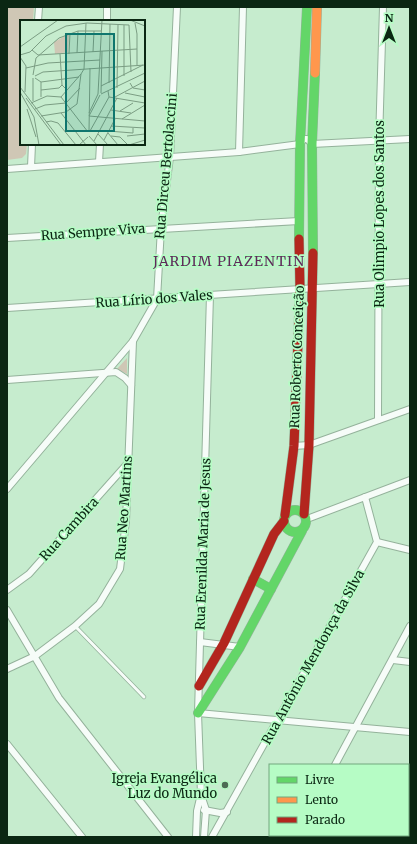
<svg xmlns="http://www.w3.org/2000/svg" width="417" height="844" font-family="Merriweather,serif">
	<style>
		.green { fill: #cfc7b5 }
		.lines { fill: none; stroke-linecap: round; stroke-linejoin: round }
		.lane-casing { stroke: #94b29b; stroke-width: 4.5 }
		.street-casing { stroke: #94b29b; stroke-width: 8 }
		.fast-casing { stroke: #94b29b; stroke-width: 10 }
		.slow-casing { stroke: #94b29b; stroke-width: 10 }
		.jam-casing { stroke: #94b29b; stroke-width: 10 }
		.lane { stroke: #f6fcf8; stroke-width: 3 }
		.street { stroke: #f6fcf8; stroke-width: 6 }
		.fast { stroke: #63d668; stroke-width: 9 }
		.slow { stroke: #ff974d; stroke-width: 9 }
		.jam { stroke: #b3261e; stroke-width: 9 }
		.poi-dot { fill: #4c6c54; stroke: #b6fcc5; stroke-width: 1.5 }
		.labels { text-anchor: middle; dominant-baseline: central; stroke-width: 3.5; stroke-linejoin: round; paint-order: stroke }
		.street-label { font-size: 13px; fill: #0b2713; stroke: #b6fcc5 }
		.poi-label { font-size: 13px; fill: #0b2713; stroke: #b6fcc5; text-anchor: end }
		.neighbourhood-label { font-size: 14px; letter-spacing: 1px; fill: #5e2b5a; stroke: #b6fcc5 }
		.inset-road { fill: none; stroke: #7b9d83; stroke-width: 1 }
		.view { fill: #0f766e; fill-opacity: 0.15; stroke: #0f766e; stroke-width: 2 }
		.inset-edge { fill: none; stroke: #0b2713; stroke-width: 2 }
	</style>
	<rect width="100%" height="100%" fill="#c6ecce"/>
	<g class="green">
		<polygon points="7,7 34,7 33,21 21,21 21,144 27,144 26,154 22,158 7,160"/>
		<polygon points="127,358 127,374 117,369"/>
	</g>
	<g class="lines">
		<defs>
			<polyline id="lane" points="75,626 144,697"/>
			<g id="street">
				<polyline points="38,21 39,7"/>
				<polyline points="107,21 107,7"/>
				<polyline points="312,144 410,139"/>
				<polyline points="239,152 243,7"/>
				<polyline points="99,162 100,144"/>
				<polyline points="31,167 32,144"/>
				<polyline points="7,169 239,152 300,144 304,139 307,139 312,144"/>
				<polyline points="7,238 299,221"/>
				<polyline points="7,308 410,282"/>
				<polyline points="7,380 116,372 125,378 131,385"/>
				<polyline points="378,420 379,141 383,7"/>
				<polyline points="294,446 309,445 410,409"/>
				<polyline points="7,489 133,341 157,299 161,228 170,157 177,7"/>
				<polyline points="307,519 410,480"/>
				<polyline points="377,542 410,550"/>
				<polyline points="7,590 29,574 127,464"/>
				<polyline points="7,610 59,698 168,837"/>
				<polyline points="200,642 240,647"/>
				<polyline points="393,660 410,662"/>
				<polyline points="7,669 35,656 75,626 99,604 120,569 126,521 133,341"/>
				<polyline points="198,713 410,732"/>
				<polyline points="7,744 82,837"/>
				<polyline points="335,765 410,626"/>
				<polyline points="408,775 410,771"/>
				<polyline points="201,795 206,810 204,837"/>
				<polyline points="408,802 410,802"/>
				<polyline points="204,810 220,813 227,812"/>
				<polyline points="196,837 197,811 201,794 198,713 210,295"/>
				<polyline points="212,837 377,542 365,497"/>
				<polyline points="295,837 296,835"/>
				<polyline points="375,837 376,835"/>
			</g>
			<g id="fast">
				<polyline points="299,239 300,144 307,7"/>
				<polyline points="313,253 312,144 315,73"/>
				<circle cx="295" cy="521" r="11"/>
				<polyline points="253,579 271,589"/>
				<polyline points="198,713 240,647 302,531"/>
			</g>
			<polyline id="slow" points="315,73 317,7"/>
			<g id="jam">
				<polyline points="304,514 309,445 313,253"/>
				<polyline points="285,515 294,446 300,289 299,239"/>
				<polyline points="199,686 224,643 274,534 284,521"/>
			</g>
		</defs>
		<use href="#lane" class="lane-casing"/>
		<use href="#street" class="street-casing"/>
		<use href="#fast" class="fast-casing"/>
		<use href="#slow" class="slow-casing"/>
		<use href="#jam" class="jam-casing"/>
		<use href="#lane" class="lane"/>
		<use href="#street" class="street"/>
		<use href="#fast" class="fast"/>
		<use href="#slow" class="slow"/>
		<use href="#jam" class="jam"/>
	</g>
	<circle class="poi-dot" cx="225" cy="785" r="4"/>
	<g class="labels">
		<g class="street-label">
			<text transform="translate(166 166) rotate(-85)">Rua Dirceu Bertolaccini</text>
			<text transform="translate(379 214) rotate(-90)">Rua Olimpio Lopes dos Santos</text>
			<text transform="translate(93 232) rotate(-4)">Rua Sempre Viva</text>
			<text transform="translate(154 299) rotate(-4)">Rua Lírio dos Vales</text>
			<text transform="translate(297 357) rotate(-88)">Rua Roberto Conceição</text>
			<text transform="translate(124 508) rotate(-86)">Rua Neo Martins</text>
			<text transform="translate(69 529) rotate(-48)">Rua Cambira</text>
			<text transform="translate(203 544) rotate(-88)">Rua Erenilda Maria de Jesus</text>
			<text transform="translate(313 657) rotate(-61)">Rua Antônio Mendonça da Silva</text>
		</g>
		<g class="poi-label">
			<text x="217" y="778">Igreja Evangélica<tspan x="217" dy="15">Luz do Mundo</tspan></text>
		</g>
		<g class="neighbourhood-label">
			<text x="229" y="261">JARDIM PIAZENTIN</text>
		</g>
	</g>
	<g transform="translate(20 20)">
		<rect width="125" height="125" fill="#c6ecce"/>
		<path d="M49,14L48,32L35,34L34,22Z" fill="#cfc7b5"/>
		<path class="inset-road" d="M110,0L125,6M115,3L117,14V45M0,27L38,0M12,30L18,35L117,29M73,32L74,11M57,33L58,11M40,34L42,65L47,70M49,34L50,13M0,35L10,32L26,16L46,6L67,3L109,5L111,52M0,37L6,46L5,72M6,48L28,43L80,40M13,55L16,38L39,18L58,11H81M15,56L23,52L125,45M104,56V5M13,58V81M15,58L21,62L59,57M21,62V77M89,63L90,4M110,63L113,68L125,70M81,66L123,45M0,67L44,125M97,68L98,5M21,70L39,68L42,65M0,72L14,97L19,125M81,73L82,31M105,73L125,77M78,74L82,0M81,74L125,53M80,75L69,96L125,101M41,77L68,112M89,77L125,83M95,77L125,61M6,78L41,125M11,83L27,76L41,77L61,54L64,49L66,3M7,89L16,117M15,89L25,85L46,83L60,68M91,90L111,93M100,91L113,83M41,93L66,125M69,93L78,74M21,96L46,92L57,84L61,54M102,99L125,85M26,102L31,101L38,103L56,125M91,106L125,108M69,111L70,48M70,111L89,77L88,71M88,111L113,113V108M88,113L98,125M78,114L88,125M69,116L77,125M91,116L100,117L108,125M107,116L125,114M84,120L95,99M74,121L97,78M59,125L68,117M109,125L125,120"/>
		<path class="view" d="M46,14H94V111H46Z"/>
		<rect width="125" height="125" class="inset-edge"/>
	</g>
	<rect width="417" height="844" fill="none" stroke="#0b2713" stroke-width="16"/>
	<rect x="269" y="764" width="140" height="72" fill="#b6fcc5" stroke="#72a77e"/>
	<rect x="277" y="777" width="20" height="6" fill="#63d668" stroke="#72a77e"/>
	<text x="305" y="784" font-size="12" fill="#0b2713">Livre</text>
	<rect x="277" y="797" width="20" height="6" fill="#ff974d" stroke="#72a77e"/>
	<text x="305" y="804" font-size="12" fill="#0b2713">Lento</text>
	<rect x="277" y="817" width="20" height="6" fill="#b3261e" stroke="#72a77e"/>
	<text x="305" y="824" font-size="12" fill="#0b2713">Parado</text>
	<g transform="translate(389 28)" stroke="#b6fcc5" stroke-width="3" paint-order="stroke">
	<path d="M0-3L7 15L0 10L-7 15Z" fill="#0b2713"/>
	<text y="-6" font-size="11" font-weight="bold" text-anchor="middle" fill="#0b2713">N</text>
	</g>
</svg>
